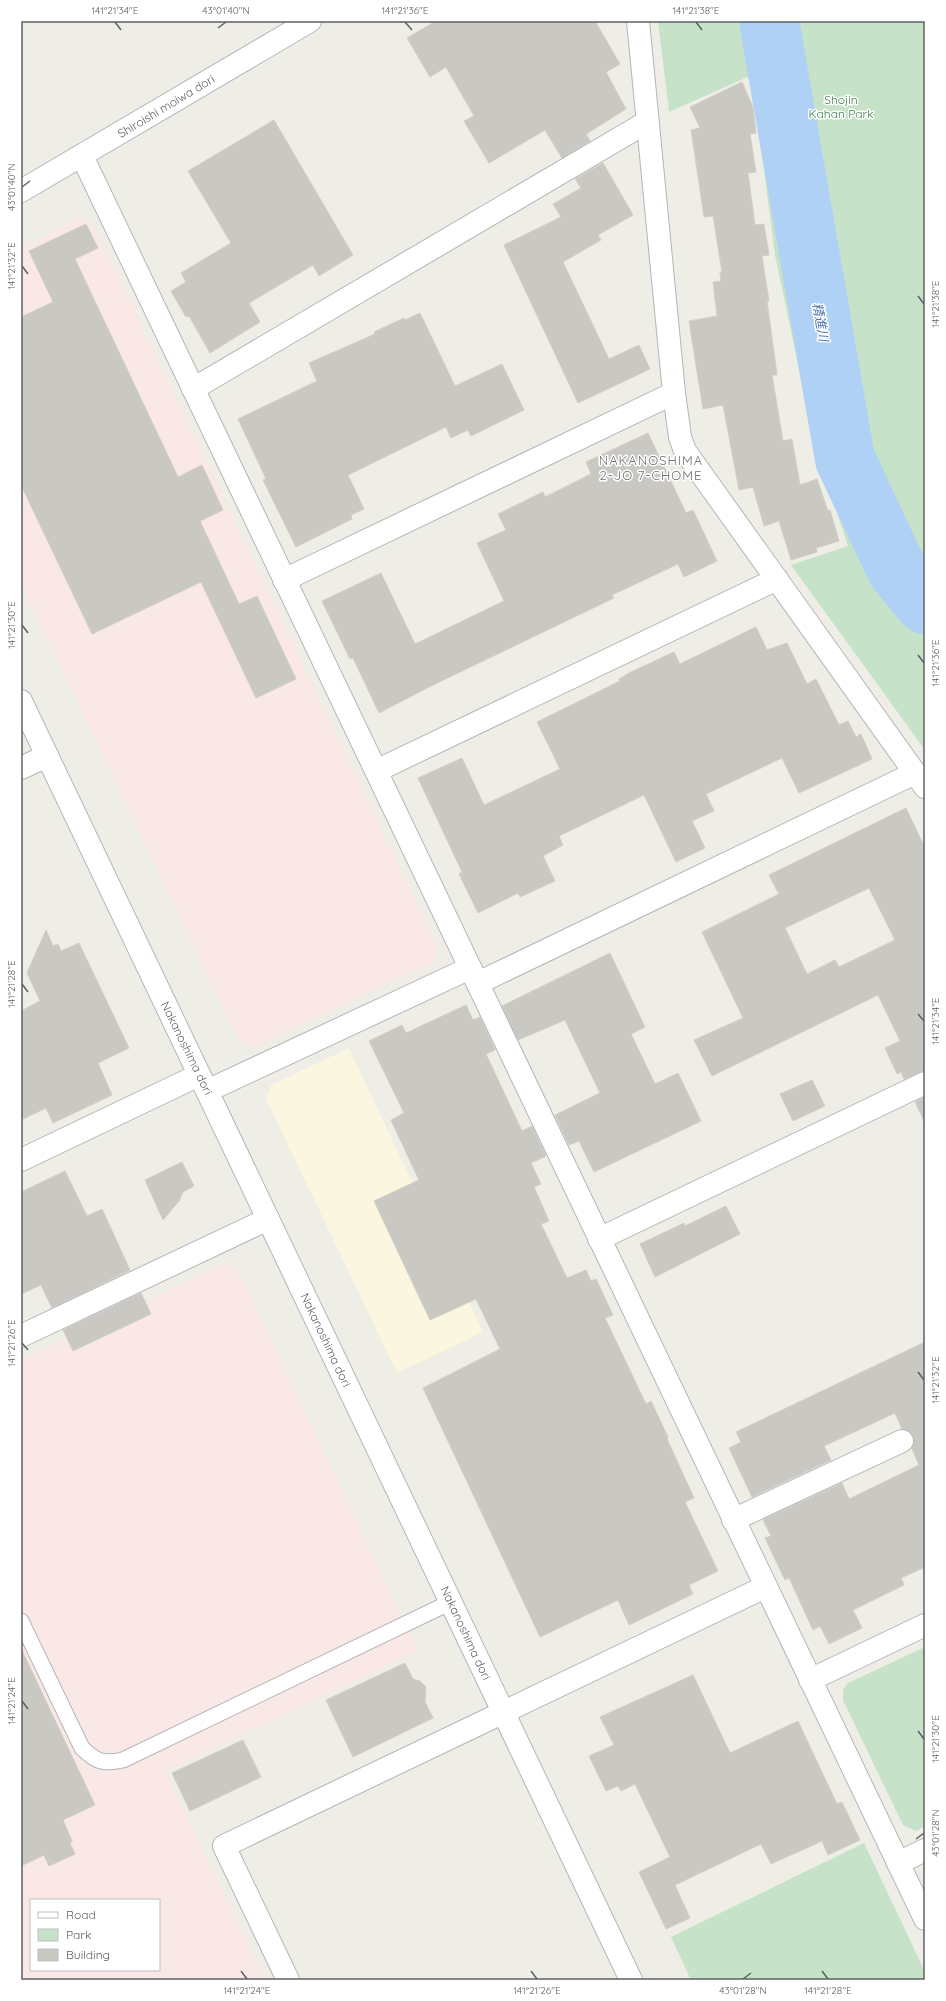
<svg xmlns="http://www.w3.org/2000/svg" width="946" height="2001" font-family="Quicksand,'Noto Sans JP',sans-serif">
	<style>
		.commercial { fill: #faf6df }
		.medical { fill: #f9e8e5; fill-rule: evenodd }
		.green { fill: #c6e2c8 }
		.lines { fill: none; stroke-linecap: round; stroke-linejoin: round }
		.river { stroke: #afd1f5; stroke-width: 60 }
		.building { fill: #cac8c3; stroke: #d2cfc5; fill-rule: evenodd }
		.service-casing { stroke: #b3b5b9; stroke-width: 17 }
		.minor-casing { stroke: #b3b5b9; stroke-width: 24 }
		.tertiary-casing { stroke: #b3b5b9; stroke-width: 24 }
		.secondary-casing { stroke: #b5b7bc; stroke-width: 24 }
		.service { stroke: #fff; stroke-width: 15 }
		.minor { stroke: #fff; stroke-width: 22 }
		.tertiary { stroke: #fff; stroke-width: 22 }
		.secondary { stroke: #fff; stroke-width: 22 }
		.ticks { fill: none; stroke: #5e6065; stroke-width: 1.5 }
		.labels { text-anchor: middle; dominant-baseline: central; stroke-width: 3; stroke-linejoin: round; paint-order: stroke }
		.park-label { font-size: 12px; fill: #408149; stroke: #fff }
		.street-label { font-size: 12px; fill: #5e6065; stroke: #fff }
		.water-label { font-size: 13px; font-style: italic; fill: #5276ae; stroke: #fff }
		.neighbourhood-label { font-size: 13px; letter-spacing: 1px; fill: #6f7276; stroke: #fff }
		.neatline { fill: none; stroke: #5e6065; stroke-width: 1.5 }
		.ticks-label { font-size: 10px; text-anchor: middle; fill: #5e6065 }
	</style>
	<rect width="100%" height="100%" fill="#eeede6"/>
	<polygon class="commercial" points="349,1048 483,1332 397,1373 266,1099 271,1085"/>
	<g class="medical">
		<polygon points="77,218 92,222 438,948 433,962 253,1048 239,1042 21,584 21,251"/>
		<path d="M224,1263L237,1268L418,1651L165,1771L265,1980H21V1360ZM31,1900H159V1970H31Z"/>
	</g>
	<g class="green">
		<polygon points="658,21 925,21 925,750 791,565 848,546 815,445 775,255 752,75 669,112"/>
		<polygon points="925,1647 925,1826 916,1831 903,1825 843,1700 843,1690 848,1683"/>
		<polygon points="864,1843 925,1972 925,1980 691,1980 671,1937"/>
	</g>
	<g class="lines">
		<polyline class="river" points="769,21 845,459 897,570 925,604"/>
	</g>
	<g class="building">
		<polygon points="436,21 595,21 620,64 606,72 626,109 586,134 590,141 562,158 545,130 489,163 464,121 474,116 446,67 430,77 407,38"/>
		<polygon points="742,82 753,107 756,133 750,134 756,172 748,173 755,225 764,224 769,255 762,256 769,301 767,301 777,375 772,375 783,441 792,439 800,485 817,479 828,511 830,510 839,541 816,548 817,552 791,560 779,521 764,526 753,487 739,490 723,405 703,409 689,321 717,316 713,282 721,281 720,272 722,272 713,216 704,217 691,130 700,128 690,107"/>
		<polygon points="274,120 353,255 319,276 313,265 249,303 260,322 210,353 189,316 186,317 171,291 186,282 181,273 231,243 188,171"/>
		<polygon points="603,163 633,215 598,235 601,240 563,262 609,359 639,345 650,369 578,403 504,245 561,217 553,204 581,188 575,179"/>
		<polygon points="86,224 98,248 75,259 178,477 202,465 223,510 200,521 239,604 257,596 296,679 256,698 201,582 92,634 21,485 21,317 53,302 29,251"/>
		<polygon points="420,313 455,386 502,364 524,410 471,436 468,430 451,438 446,427 348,475 364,509 351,515 352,519 296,547 263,480 266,479 238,419 317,381 309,363 375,334 374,332 404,318 405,320"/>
		<polygon points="648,433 686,513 693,510 717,561 684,577 678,564 612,595 614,598 431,686 379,713 353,658 350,659 322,601 381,573 415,644 504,601 477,543 506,530 498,514 543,492 545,497 591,474 586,462"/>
		<polygon points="756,627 767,650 787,643 807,684 816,679 839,725 848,721 856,737 861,734 872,759 799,793 782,758 706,794 714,811 692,821 705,848 676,862 644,795 559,836 563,845 543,856 555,881 520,897 518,893 478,913 459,874 462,872 418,778 462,758 484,805 560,769 537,722 620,681 619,679 629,673 674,652 680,664"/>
		<path d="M906,808L925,848V1071L904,1079L901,1072L897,1074L885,1048L900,1041L878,995L712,1076L694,1040L743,1018L702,932L779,894L769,875ZM869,888L895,940L839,967L835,960L807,974L785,928Z"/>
		<polygon points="46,930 53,946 58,944 61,951 79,943 129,1048 98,1063 112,1095 53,1123 46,1108 21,1120 21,1011 40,1001 27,973"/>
		<polygon points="610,953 645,1027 631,1034 655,1084 678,1073 701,1121 594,1172 579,1141 569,1145 555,1115 600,1093 565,1020 518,1040 502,1006"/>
		<polygon points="466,1005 473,1020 480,1017 495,1050 486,1054 522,1131 532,1126 546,1156 531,1163 541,1184 534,1187 549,1221 541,1224 567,1278 586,1270 591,1281 596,1279 613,1315 605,1318 646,1404 651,1401 668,1437 667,1439 694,1498 685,1502 718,1571 689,1585 693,1594 629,1625 618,1600 540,1637 423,1388 500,1349 476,1299 430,1320 374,1201 419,1180 391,1120 404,1113 369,1041 402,1025 406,1033"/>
		<polygon points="812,1080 825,1106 793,1121 780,1094"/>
		<polygon points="925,1097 925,1123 915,1102"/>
		<polygon points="182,1162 194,1186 183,1192 179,1201 163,1220 145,1180"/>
		<polygon points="65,1171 87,1216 102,1209 130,1270 52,1308 41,1285 21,1294 21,1192"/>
		<polygon points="726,1206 740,1234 655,1277 640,1244 684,1223 685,1226"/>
		<polygon points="141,1293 151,1314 73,1351 63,1330"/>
		<polygon points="925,1342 925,1567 901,1578 904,1585 853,1610 862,1628 829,1644 820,1626 813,1630 789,1578 785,1580 765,1538 771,1536 763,1520 842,1483 849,1499 919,1465 912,1449 914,1442 913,1435 909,1431 902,1429 895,1413 824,1446 831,1460 752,1497 729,1448 741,1442 736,1432"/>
		<polygon points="21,1648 95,1805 63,1820 72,1841 70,1843 75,1854 49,1866 44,1855 21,1866"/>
		<polygon points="405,1663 413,1679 420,1681 426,1687 425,1702 433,1718 353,1757 326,1700"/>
		<polygon points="693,1675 730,1753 798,1721 837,1804 842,1802 860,1840 828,1855 822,1841 771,1864 761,1844 675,1885 690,1918 666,1929 639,1872 670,1857 635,1784 621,1791 618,1786 606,1791 589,1756 614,1745 600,1717"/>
		<polygon points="243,1740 261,1777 190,1811 172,1773"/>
	</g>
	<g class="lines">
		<defs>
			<path id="service" d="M21,1621L82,1748C96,1762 103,1764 123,1760L451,1602"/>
			<g id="minor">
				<polyline points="638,21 674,393 680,437 685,451 925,787"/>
				<polyline points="82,156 925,1919"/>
				<polyline points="193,389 647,122"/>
				<polyline points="284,580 674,393"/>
				<polyline points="21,768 47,756"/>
				<polyline points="376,771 777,579"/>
				<polyline points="478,983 915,773"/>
				<polyline points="207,1091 470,968"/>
				<polyline points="21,1160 199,1075"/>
				<polyline points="599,1239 925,1083"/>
				<polyline points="21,1336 268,1219"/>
				<polyline points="733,1520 902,1441"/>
				<polyline points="810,1680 925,1625"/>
				<polyline points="898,1863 925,1850"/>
				<polyline points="288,1980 224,1846 765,1587"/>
			</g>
			<polyline id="tertiary" points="21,701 631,1980"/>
			<polyline id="secondary" points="21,191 310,21"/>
		</defs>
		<use href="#service" class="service-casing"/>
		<use href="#minor" class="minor-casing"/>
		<use href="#tertiary" class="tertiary-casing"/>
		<use href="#secondary" class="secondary-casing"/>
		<use href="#service" class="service"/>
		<use href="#minor" class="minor"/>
		<use href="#tertiary" class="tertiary"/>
		<use href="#secondary" class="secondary"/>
	</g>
	<path class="ticks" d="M115,22L121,30M405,22L412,30M696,22L702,30M218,28L226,22M22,187L30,181M22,266L28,274M918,296L924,304M22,625L28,633M918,655L924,663M22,984L28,992M918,1014L924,1021M22,1343L28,1350M918,1372L924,1380M22,1701L28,1709M918,1731L924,1739M916,1839L924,1833M241,1971L247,1979M531,1971L537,1979M822,1971L828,1979M743,1979L751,1973"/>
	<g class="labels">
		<g class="park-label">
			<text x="841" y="99">Shojin<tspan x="841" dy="14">Kahan Park</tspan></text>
		</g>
		<g class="street-label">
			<text transform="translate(166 106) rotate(-31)">Shiroishi moiwa dori</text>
			<text transform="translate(187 1048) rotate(64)">Nakanoshima dori</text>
			<text transform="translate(326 1340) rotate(65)">Nakanoshima dori</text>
			<text transform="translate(466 1633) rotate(65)">Nakanoshima dori</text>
		</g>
		<g class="water-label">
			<text transform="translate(821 322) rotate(80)">精進川</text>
		</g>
		<g class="neighbourhood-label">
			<text x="651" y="460">NAKANOSHIMA<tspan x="651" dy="15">2-JO 7-CHOME</tspan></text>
		</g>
	</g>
	<rect width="946" height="2001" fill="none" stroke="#ffffff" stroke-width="44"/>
	<rect x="30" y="1899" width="130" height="72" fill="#ffffff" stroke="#bfbfc1"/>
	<rect x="38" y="1912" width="20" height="6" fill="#ffffff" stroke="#bfbfc1"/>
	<text x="66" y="1919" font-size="12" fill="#5e6065">Road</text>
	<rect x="38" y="1929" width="20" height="12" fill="#c6e2c8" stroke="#bfbfc1"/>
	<text x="66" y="1939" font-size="12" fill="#5e6065">Park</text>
	<rect x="38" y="1949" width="20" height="12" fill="#cac8c3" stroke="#bfbfc1"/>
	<text x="66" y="1959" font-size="12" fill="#5e6065">Building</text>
	<rect x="22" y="22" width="902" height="1957" class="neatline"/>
	<g class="ticks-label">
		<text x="115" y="14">141°21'34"E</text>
		<text x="226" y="14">43°01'40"N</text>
		<text x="405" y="14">141°21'36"E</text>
		<text x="696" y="14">141°21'38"E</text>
		<text transform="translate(11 187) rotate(-90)" y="4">43°01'40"N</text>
		<text transform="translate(11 266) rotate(-90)" y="4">141°21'32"E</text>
		<text transform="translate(935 304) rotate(-90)" y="4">141°21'38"E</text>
		<text transform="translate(11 625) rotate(-90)" y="4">141°21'30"E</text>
		<text transform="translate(935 663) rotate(-90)" y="4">141°21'36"E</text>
		<text transform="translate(11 984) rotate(-90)" y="4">141°21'28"E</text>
		<text transform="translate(935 1021) rotate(-90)" y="4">141°21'34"E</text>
		<text transform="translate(11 1343) rotate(-90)" y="4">141°21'26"E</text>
		<text transform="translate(935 1380) rotate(-90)" y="4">141°21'32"E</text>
		<text transform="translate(11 1701) rotate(-90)" y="4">141°21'24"E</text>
		<text transform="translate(935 1739) rotate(-90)" y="4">141°21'30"E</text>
		<text transform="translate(935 1833) rotate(-90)" y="4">43°01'28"N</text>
		<text x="247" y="1994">141°21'24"E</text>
		<text x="537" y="1994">141°21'26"E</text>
		<text x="743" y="1994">43°01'28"N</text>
		<text x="828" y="1994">141°21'28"E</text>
	</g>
</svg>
